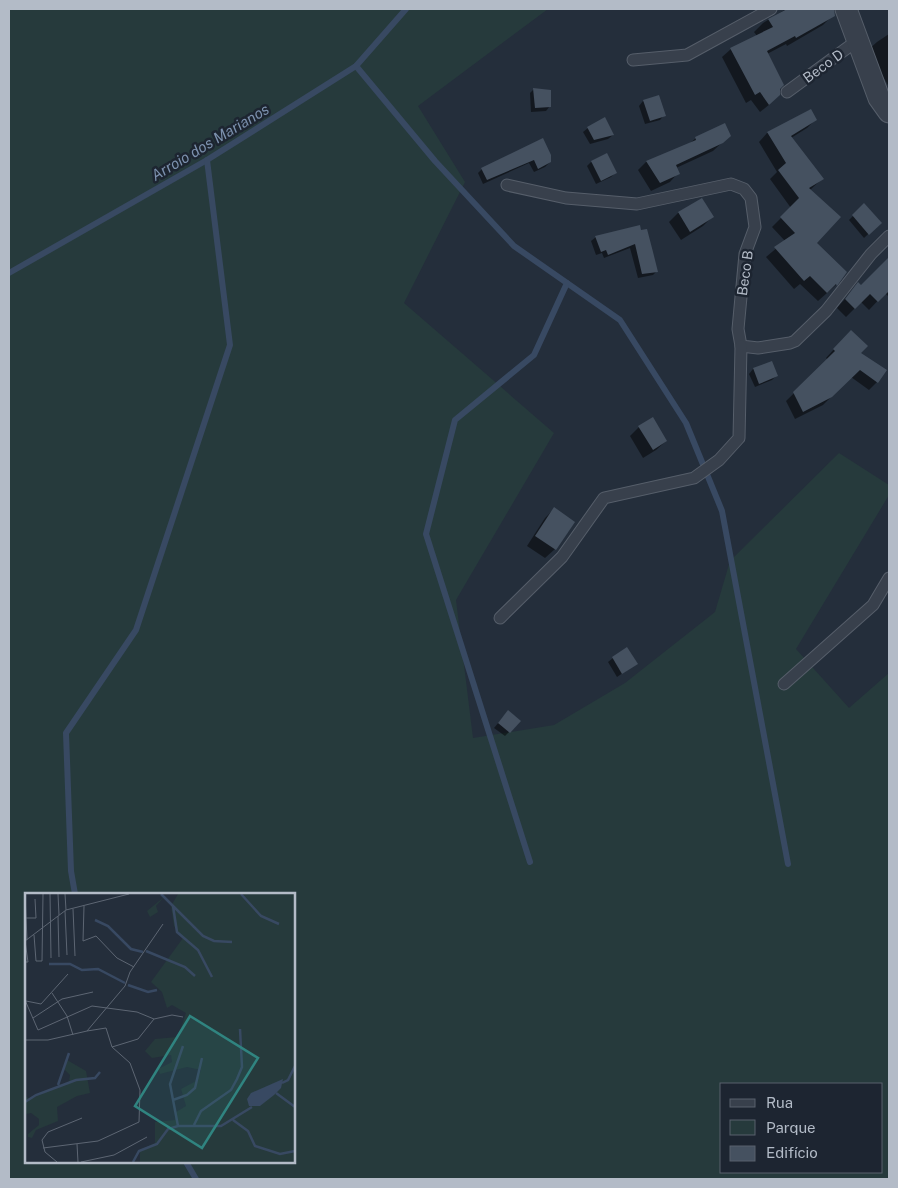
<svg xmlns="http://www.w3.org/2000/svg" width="898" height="1188" font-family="'Public Sans',sans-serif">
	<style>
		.green { fill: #263a3c; fill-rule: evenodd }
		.shadow { fill: #0007 }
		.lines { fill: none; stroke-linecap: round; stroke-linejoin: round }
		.stream { stroke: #384962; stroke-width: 6 }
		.building { fill: #455160 }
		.service-casing { stroke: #565e6a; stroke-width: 13 }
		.minor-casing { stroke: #565e6a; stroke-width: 23 }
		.service { stroke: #38404c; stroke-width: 11 }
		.minor { stroke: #38404c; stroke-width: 21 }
		.labels { text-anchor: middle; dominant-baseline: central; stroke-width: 5; stroke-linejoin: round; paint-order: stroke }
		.street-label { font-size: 14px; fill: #b3bbc7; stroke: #1d2531 }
		.water-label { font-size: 15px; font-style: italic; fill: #7c91ae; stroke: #1d2531 }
		.inset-river { fill: none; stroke: #384962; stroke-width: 2.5 }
		.inset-road { fill: none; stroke: #5d6673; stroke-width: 1 }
		.view { fill: #308480; fill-opacity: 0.15; stroke: #308480; stroke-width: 2.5 }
		.inset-edge { fill: none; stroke: #b3bbc7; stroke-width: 2.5 }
	</style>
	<rect width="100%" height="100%" fill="#242e3b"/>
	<path class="green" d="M9,9H548L418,106L465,182L404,303L554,433L456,600L473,738L554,725L625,683L715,612L730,561L839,453L889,485V495L796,649L849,708L889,673V1179H9ZM26,894H294V1162H26ZM722,1084H882V1172H722Z"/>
	<g class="shadow">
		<polygon points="786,9 827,9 831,17 823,25 787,46 786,44 767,54 770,104 760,112 751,100 746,103 722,57 731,49 757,36 754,32 763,23"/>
		<polygon points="889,34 889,87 868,50 877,42"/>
		<polygon points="534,89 550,106 546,111 531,112 530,93"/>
		<polygon points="643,101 664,115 660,120 645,124 639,106"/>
		<polygon points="810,110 816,119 807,128 791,138 822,179 810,190 815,243 846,272 836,285 818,301 800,284 794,289 766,257 785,241 772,227 791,208 770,179 777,172 759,142 767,133"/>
		<polygon points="588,128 613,135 608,139 590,144 583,132"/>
		<polygon points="730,135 713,151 676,168 678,173 670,182 651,191 638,170 646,162 689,144 696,138"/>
		<polygon points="542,140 550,162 545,167 534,172 529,163 483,184 478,173 482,169"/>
		<polygon points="591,162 615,173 611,177 596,184 587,166"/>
		<polygon points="702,200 712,217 703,226 681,240 669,222 678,213"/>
		<polygon points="864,205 880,223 864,238 849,220"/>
		<polygon points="640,232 657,271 653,275 638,278 630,248 604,258 602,253 596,255 591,241 596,237"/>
		<polygon points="889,258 889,297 885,293 869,310 861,302 846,317 837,308 858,284 861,287"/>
		<polygon points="843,339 859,353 877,382 869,390 851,377 823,405 795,419 786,401 828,360 826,358"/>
		<polygon points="771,363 776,376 772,380 755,387 749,374 753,369"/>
		<polygon points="639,427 666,441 656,450 643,458 630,436"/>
		<polygon points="554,509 573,522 555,549 545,558 527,546 545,518"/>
		<polygon points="613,658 636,664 617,677 608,662"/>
		<polygon points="504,716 509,732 505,736 494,728"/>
	</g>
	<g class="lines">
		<g class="stream">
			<polyline points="356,66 435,161 514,246 620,320 686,423 722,511 788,864"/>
			<polyline points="9,273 207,160 356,66 406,9"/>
			<polyline points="530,862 426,534 455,420 534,355 567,283"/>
			<polyline points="75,894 71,871 66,733 136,630 230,345 207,160"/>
			<polyline points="186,1162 196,1179"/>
		</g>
	</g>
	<g class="building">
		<polygon points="787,9 834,9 835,16 796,38 795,36 767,51 784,85 780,89 780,95 769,105 760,92 755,95 730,48 773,27 768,19"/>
		<polygon points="533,88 551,90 551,107 535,108"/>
		<polygon points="659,95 666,116 650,121 643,100"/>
		<polygon points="811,109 817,120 791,136 824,179 809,188 841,217 817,243 847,272 837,286 836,284 827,293 810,276 804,281 774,247 795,233 780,217 799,198 778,170 786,163 767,132"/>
		<polygon points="605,117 614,135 594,140 587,127"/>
		<polygon points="725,123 731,136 723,143 676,165 680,174 660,183 646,161 696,140 695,137"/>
		<polygon points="543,138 551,155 551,162 538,169 534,160 487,180 481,168"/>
		<polygon points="607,153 617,173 601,181 591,161"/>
		<polygon points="702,198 714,217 690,232 678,212"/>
		<polygon points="864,203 882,223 869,235 852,215"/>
		<polygon points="640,225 641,230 647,229 653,252 650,252 653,252 658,272 642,274 635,244 608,255 606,250 601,252 595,236"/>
		<polygon points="889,257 889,291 878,302 870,294 855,309 845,299 858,282 861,285"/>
		<polygon points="851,330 868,346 861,353 887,370 878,383 860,370 832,397 803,412 793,392 835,351 833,349"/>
		<polygon points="772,361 778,376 759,384 753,368"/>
		<polygon points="653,417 667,441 653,450 638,426"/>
		<polygon points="554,507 575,522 556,550 535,536"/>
		<polygon points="627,647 638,664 622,674 612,657"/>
		<polygon points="508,710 521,721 510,733 498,723"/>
	</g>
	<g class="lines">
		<defs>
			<g id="service">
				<polyline points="633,60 687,55 771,9"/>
				<polyline points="787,92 858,40"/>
				<polyline points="507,185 566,198 637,204 731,184 744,189 751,198 755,227 745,254 738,329 741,346 758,348 790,343 795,341 826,311 871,254 889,236"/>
				<polyline points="500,618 562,557 604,498 694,478 719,460 739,438 741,346"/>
				<polyline points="784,684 873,605 889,578"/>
			</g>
			<polyline id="minor" points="846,9 879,98 889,112"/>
		</defs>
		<use href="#service" class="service-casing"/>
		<use href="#minor" class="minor-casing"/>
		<use href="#service" class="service"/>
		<use href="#minor" class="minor"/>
	</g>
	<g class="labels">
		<g class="street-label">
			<text transform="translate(823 66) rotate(-36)">Beco D</text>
			<text transform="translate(745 273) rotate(-82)">Beco B</text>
		</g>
		<g class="water-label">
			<text transform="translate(210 142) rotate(-31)">Arroio dos Marianos</text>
		</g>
	</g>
	<g transform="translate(25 893)">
		<rect width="270" height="270" fill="#242e3b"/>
		<path d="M153,1H270V269H115V257L130,250V229L150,227L151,219L161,213L156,196L171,188L176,177L162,174L135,181L133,176L147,169L146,162L127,165L120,158L130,146L153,144L161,120L147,112L142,115L137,99L126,89L158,45L149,33L146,13ZM139,4L131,13L133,19L125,24L122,18ZM42,167L61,178L65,200L52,203L32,214L33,228L11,237L7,245L3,244V241L14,232V226L6,220L1,221L0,232V203L5,206L44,189L45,182L38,175Z" fill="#263a3c"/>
		<path d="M258,186L256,195L249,202L235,213H224L222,206L226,200Z" fill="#384962"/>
		<path class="inset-river" d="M136,1L178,43L189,48L207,49M216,1L236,23L254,31M148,13L152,39L173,57L187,84M70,27L83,33L106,56L118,59M121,58L160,74L170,83M24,71H45L57,77L73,76L100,90M103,92L123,99L132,97M257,190L263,187L270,173M33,192L44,160M251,200L270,214M148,207L162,202L170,195L177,165M0,209L11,202L51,187L70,185L75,179M208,227L223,238L230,253L255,261L270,258M169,232L176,218L206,197L212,186L217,174L215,136M153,233L145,191L158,153M108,269L114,258L132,251L143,236L153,233H196L227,214"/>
		<path class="inset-road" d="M0,1L2,47M25,1L26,65M33,1L34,22M40,1L41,17M59,13L58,48L71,43L92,65L109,74M48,16L50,63M40,18L42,62M33,23L34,64M1,25H11L10,6M9,42L11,68H17L18,1M0,48L41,17L104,1M0,69H3L0,48M27,100L42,123L48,142M0,107L13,137M1,108L16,111L43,81M8,125L37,106L68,99M13,137L67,113L112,119L129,126L147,122L158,124M0,147H23L62,138L100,93L105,79L138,31M87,154L113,146L129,126M52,251L53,269M18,255L73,248L114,229L115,197L105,170L87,154L81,135L62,138M32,269L20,259L17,247L23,239L57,225M56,269L89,262L122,244"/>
		<path class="view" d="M165,123L233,165L177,255L110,213Z"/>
		<rect width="270" height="270" class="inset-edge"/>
	</g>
	<rect width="898" height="1188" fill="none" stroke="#b3bbc7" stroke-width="20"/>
	<rect x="720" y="1083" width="162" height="90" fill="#1d2531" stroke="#59616d"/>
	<rect x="730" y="1099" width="25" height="8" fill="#38404c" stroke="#59616d"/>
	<text x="766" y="1108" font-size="15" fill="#b3bbc7">Rua</text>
	<rect x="730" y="1120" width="25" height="15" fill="#263a3c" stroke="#59616d"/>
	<text x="766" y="1133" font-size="15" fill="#b3bbc7">Parque</text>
	<rect x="730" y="1146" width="25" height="15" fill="#455160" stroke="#59616d"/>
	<text x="766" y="1158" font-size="15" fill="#b3bbc7">Edifício</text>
</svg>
